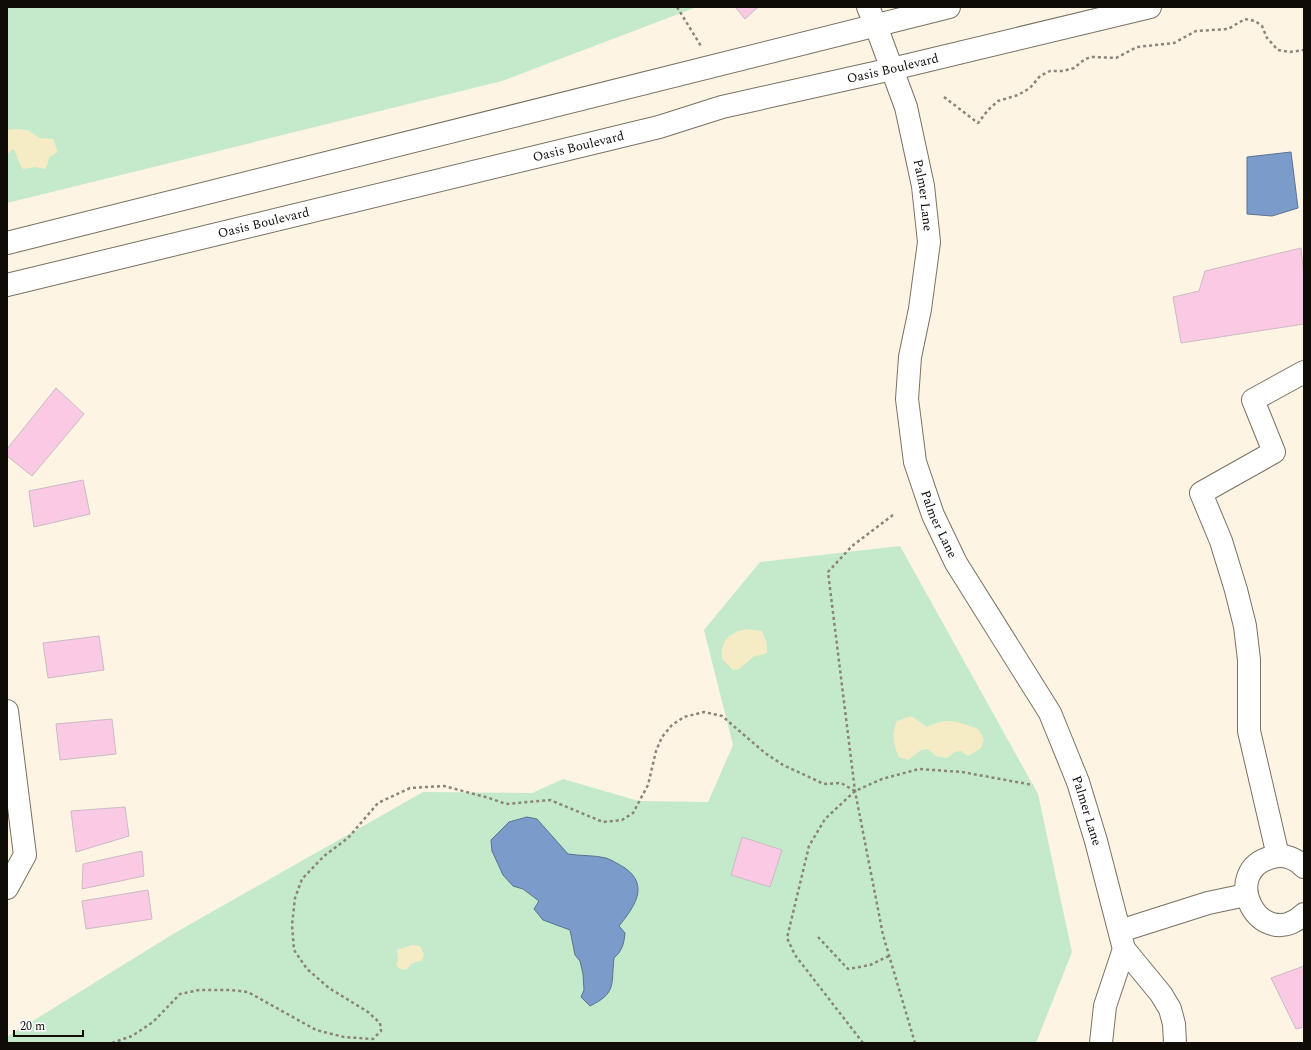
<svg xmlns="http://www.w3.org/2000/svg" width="1311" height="1050" font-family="Spectral,serif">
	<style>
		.green { fill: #c5eacb }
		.sand { fill: #f5ecc6 }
		.water { fill: #7b9ccb; stroke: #5b7190 }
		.building { fill: #facae5; stroke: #cbbbc4 }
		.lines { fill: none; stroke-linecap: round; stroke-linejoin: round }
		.minor-casing { stroke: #797163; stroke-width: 24 }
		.major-casing { stroke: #797163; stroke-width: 24 }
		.path { stroke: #8a8479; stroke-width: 2.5; stroke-dasharray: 3 3; stroke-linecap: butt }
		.minor { stroke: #fff; stroke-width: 22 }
		.major { stroke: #fff; stroke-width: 22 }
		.labels { text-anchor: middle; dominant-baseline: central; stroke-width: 3.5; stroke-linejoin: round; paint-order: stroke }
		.street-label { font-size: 13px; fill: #0f0c07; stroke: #fff }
	</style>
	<rect width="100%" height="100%" fill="#fdf4e4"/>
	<g class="green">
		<polygon points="7,7 697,7 502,81 7,203"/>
		<polygon points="900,546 1038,794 1072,952 1036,1043 7,1043 7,1037 173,934 423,792 532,793 563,779 639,801 708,802 733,745 704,630 760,562"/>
	</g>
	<g class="sand">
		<path d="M17,129L28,130L39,138L53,139L58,152L49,157L48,163L45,169L35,167L23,169C18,163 18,155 13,149L7,155V130Z"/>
		<path d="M746,629L762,631L767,644V653L753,657L739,669L733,670L722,659C721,640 728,634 746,629Z"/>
		<path d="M911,716L927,727C949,716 957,722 978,729L984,739L981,748L968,756L961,751L955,752L947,758L936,756L928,749L921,750L908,760L899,757C893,744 891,735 897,721Z"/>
		<polygon points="412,945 420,946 424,954 422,960 411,964 406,970 400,969 396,965 398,960 397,950"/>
	</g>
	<g class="water">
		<polygon points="1291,152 1298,208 1272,216 1247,214 1247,157"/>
		<path d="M527,817L537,819L568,854C580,856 594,855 606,858C612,860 620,865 625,868C650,886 634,907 619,926L625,933C624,944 622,951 614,958C611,984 617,993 590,1006L581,997L584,990L583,974L580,961L575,955L570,930L543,920L534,909L539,901L523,889L513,886L503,875L492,851L491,840L509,822Z"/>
	</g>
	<g class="building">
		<polygon points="735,7 758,7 745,19"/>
		<polygon points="1301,248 1304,277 1304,324 1181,343 1173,297 1199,291 1205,271"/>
		<polygon points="56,388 84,414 32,476 7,456 7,449"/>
		<polygon points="83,480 90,514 34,527 29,491"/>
		<polygon points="99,636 104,670 48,678 43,643"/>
		<polygon points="112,719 116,754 60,760 56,724"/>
		<polygon points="125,807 129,836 76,852 71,811"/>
		<polygon points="742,837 782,850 770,887 731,875"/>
		<polygon points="142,851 144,876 82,889 83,864"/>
		<polygon points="148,890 152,919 86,929 82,901"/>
		<polygon points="1304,966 1304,1027 1296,1029 1271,978"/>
	</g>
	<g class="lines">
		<defs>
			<g id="minor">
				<path id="s1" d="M868,7L876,26L906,107L923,186L929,242L920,309L910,357L907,399L915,462L933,515L956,563L1050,713L1078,782L1096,841L1124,949L1161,994L1170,1009L1174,1024L1175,1043"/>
				<polyline points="7,711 25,855 7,888"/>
				<polyline points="1278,856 1249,731 1249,660 1245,626 1236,590 1221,541 1201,493 1274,452 1253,400 1304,372"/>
				<path d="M1304,867C1296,859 1285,854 1273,857C1217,870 1260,955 1304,914"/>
				<polyline points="1120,931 1208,903 1246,895"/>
				<polyline points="1101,1043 1105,1006 1124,949"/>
			</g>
			<g id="major">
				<polyline points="7,243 949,7"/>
				<path id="s2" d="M7,285L659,127L722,107L892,69L1150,7"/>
			</g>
		</defs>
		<use href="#minor" class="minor-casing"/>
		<use href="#major" class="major-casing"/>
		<g class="path">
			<polyline points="677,7 701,46"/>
			<polyline points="944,97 978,123 988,110 998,101 1018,95 1030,88 1040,76 1050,71 1063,71 1074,68 1085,59 1092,57 1116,58 1137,47 1174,43 1196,31 1228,29 1245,19 1255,21 1262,26 1267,38 1278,50 1290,52 1304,50"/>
			<polyline points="893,515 852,546 828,572 855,791 883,935 915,1043"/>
			<polyline points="818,937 848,969 870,965 889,956"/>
			<polyline points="112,1043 132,1036 153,1022 180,994 199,990 231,990 248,992 316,1030 344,1037 373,1039 381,1031 380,1023 368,1012 329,988 307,969 294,950 292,925 295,898 302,879 324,856 348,838 378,803 410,788 444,786 489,798 506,804 550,800 603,822 622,820 633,813 648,785 656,751 662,737 672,725 684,717 704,712 722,716 765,753 783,765 824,784 841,783 855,791"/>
			<polyline points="863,1043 795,955 787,938 809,846 825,819 855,791 882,779 919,769 962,772 1033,785"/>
		</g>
		<use href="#minor" class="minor"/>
		<use href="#major" class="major"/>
	</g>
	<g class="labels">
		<g class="street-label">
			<text stroke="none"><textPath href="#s2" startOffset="912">Oasis Boulevard</textPath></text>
			<text stroke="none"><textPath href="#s2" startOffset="588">Oasis Boulevard</textPath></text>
			<text stroke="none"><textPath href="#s1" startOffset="197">Palmer Lane</textPath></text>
			<text stroke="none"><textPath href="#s2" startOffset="264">Oasis Boulevard</textPath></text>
			<text stroke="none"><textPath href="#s1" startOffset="533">Palmer Lane</textPath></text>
			<text stroke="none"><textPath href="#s1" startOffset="857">Palmer Lane</textPath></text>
		</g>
	</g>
	<rect width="1311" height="1050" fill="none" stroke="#0f0c07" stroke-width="16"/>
	<path d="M14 1030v6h69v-6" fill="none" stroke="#0f0c07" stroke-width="2"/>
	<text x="20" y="1030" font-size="12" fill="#0f0c07" stroke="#ffffff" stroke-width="3" paint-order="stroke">20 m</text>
</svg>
